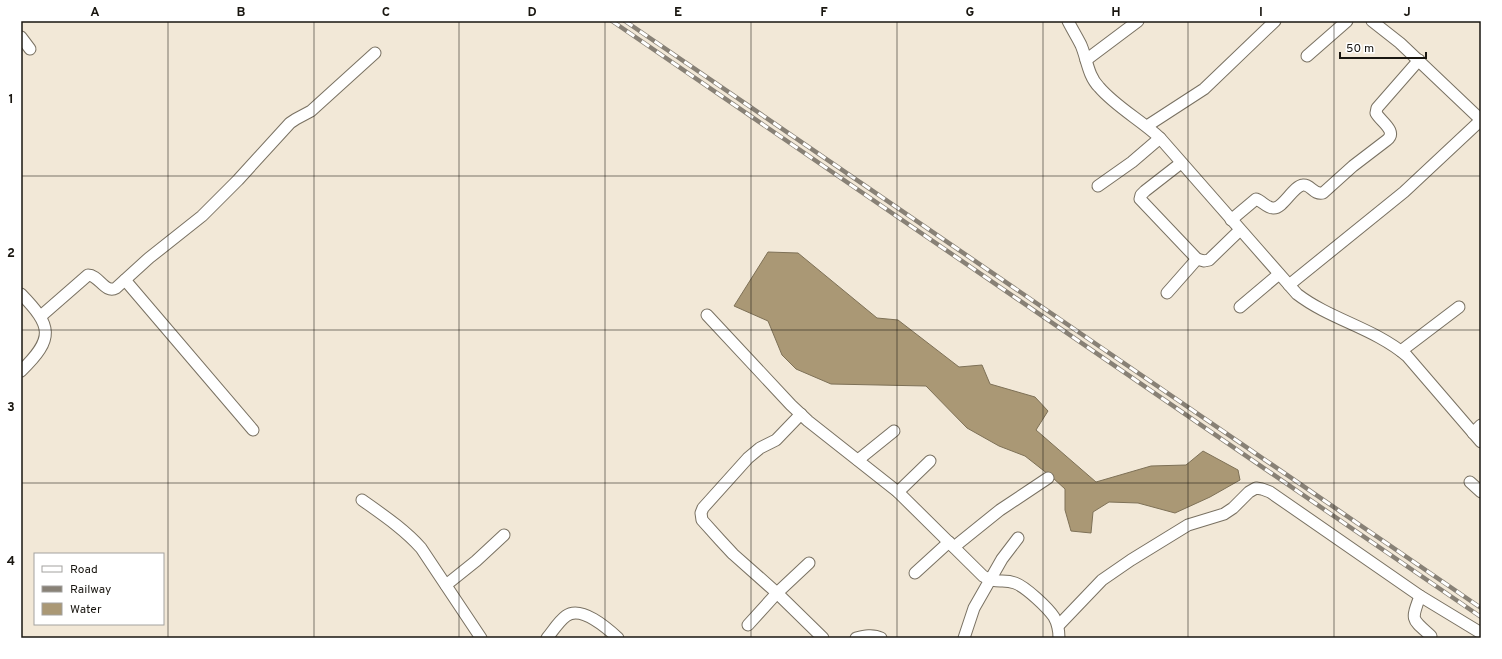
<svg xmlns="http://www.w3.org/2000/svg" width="1502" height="659" font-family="Overpass,sans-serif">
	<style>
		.water { fill: #aa9875; stroke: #7e7157 }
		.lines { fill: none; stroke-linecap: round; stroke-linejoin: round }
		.street-casing { stroke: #797162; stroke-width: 13 }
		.street { stroke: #fff; stroke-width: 11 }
		.rail-casing { stroke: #888176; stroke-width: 4.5 }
		.rail { stroke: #fff; stroke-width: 3; stroke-dasharray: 9; stroke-linecap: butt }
		.grid { fill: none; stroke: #191610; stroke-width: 1; stroke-opacity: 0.55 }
		.neatline { fill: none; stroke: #191610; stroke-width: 1.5 }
		.grid-label { font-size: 13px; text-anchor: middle; font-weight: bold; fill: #191610 }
	</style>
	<rect width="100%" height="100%" fill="#f2e8d7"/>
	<polygon class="water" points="768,252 798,253 877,318 898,320 959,367 982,365 990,384 1035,397 1048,411 1036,430 1096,482 1151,466 1186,465 1203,451 1238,470 1240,480 1210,497 1175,513 1138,503 1109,502 1093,512 1091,533 1071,531 1065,510 1065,489 1053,478 1025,456 999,446 967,428 926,386 831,384 796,369 782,355 768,321 734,306"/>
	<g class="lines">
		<defs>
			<g id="street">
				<path d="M1068,21C1072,29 1077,37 1081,45C1087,59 1088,76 1099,87C1116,107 1141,120 1160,138L1297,294C1331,320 1374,328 1407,356L1481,442"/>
				<polyline points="1372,21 1400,43 1480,119"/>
				<polyline points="21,37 30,49"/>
				<polyline points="1307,56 1347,21"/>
				<polyline points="1086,60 1138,21"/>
				<polyline points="1147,126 1204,89 1275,21"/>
				<polyline points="1181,163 1145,191 1141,195 1140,199 1197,259"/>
				<polyline points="1098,186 1132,162 1160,138"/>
				<path d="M1231,220L1256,199C1262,201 1267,208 1273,208C1283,209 1293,186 1303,185C1311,184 1313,195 1323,193L1353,166L1387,140C1398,131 1380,121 1376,113L1377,108L1419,60"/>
				<polyline points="125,280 253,430"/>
				<polyline points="1289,285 1404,192 1481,120"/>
				<polyline points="1167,293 1197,259 1204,261 1209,260 1240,230"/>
				<path d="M21,294C52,326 55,338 21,371"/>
				<polyline points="1240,307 1279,274"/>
				<path d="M707,315L791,405L808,421L898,492L983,576C997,585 1002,578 1015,583C1026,587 1048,608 1054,617C1058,624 1059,631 1059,638"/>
				<path d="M41,316L88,275C99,275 105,294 116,288L149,258L202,216L238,180L290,123L296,119L311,111L375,53"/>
				<polyline points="1401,351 1459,307"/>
				<polyline points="1473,433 1481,425"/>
				<polyline points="858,460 894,431"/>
				<polyline points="1470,482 1481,492"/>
				<polyline points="898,492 930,461"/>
				<path d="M362,500C383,515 404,529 421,548L481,638"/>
				<polyline points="954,547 1000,510 1048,478"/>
				<polyline points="809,563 777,593 823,638"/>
				<polyline points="915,573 949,542"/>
				<polyline points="446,585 476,561 504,535"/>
				<polyline points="1420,596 1481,633"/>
				<polyline points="748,625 777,593 733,554 720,540 702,520 701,513 703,508 748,458 760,448 776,440 801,414"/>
				<path d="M1058,626L1102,580L1131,560L1188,525L1224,514L1233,508L1249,492L1256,488L1262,489L1270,492L1420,596C1411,621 1411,618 1431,636"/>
				<path d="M547,638C553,631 558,622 566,616C581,605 607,628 618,638"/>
				<path d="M856,638C864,636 873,634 881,638"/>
				<polyline points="964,638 974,608 1002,559 1018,538"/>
			</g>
		</defs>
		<use href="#street" class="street-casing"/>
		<use href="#street" class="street"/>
		<defs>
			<g id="rail">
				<polyline points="612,21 1481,617"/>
				<polyline points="625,21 1481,608"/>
			</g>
		</defs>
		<use href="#rail" class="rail-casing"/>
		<use href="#rail" class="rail"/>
	</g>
	<path class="grid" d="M168,21V638M314,21V638M459,21V638M605,21V638M751,21V638M897,21V638M1043,21V638M1188,21V638M1334,21V638M21,176H1481M21,330H1481M21,483H1481"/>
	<rect width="1502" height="659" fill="none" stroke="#ffffff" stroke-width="44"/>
	<rect x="34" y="553" width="130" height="72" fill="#ffffff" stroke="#a3a29f"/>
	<rect x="42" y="566" width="20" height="6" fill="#ffffff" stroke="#a3a29f"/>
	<text x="70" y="573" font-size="12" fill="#191610">Road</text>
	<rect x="42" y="586" width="20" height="6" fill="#888176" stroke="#a3a29f"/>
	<text x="70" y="593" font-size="12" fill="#191610">Railway</text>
	<rect x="42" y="603" width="20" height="12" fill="#aa9875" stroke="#a3a29f"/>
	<text x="70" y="613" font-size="12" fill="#191610">Water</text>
	<path d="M1340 52v6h86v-6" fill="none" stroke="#191610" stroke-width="2"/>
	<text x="1346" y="52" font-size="12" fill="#191610" stroke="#ffffff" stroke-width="3" paint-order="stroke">50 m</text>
	<rect x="22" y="22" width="1458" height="615" class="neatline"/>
	<g class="grid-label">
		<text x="95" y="16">A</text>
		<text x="241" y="16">B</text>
		<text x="386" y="16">C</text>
		<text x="532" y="16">D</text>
		<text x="678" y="16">E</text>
		<text x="824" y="16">F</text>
		<text x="970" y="16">G</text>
		<text x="1116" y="16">H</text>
		<text x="1261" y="16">I</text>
		<text x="1407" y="16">J</text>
		<text x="11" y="103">1</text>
		<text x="11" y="257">2</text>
		<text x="11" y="411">3</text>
		<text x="11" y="565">4</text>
	</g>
</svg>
